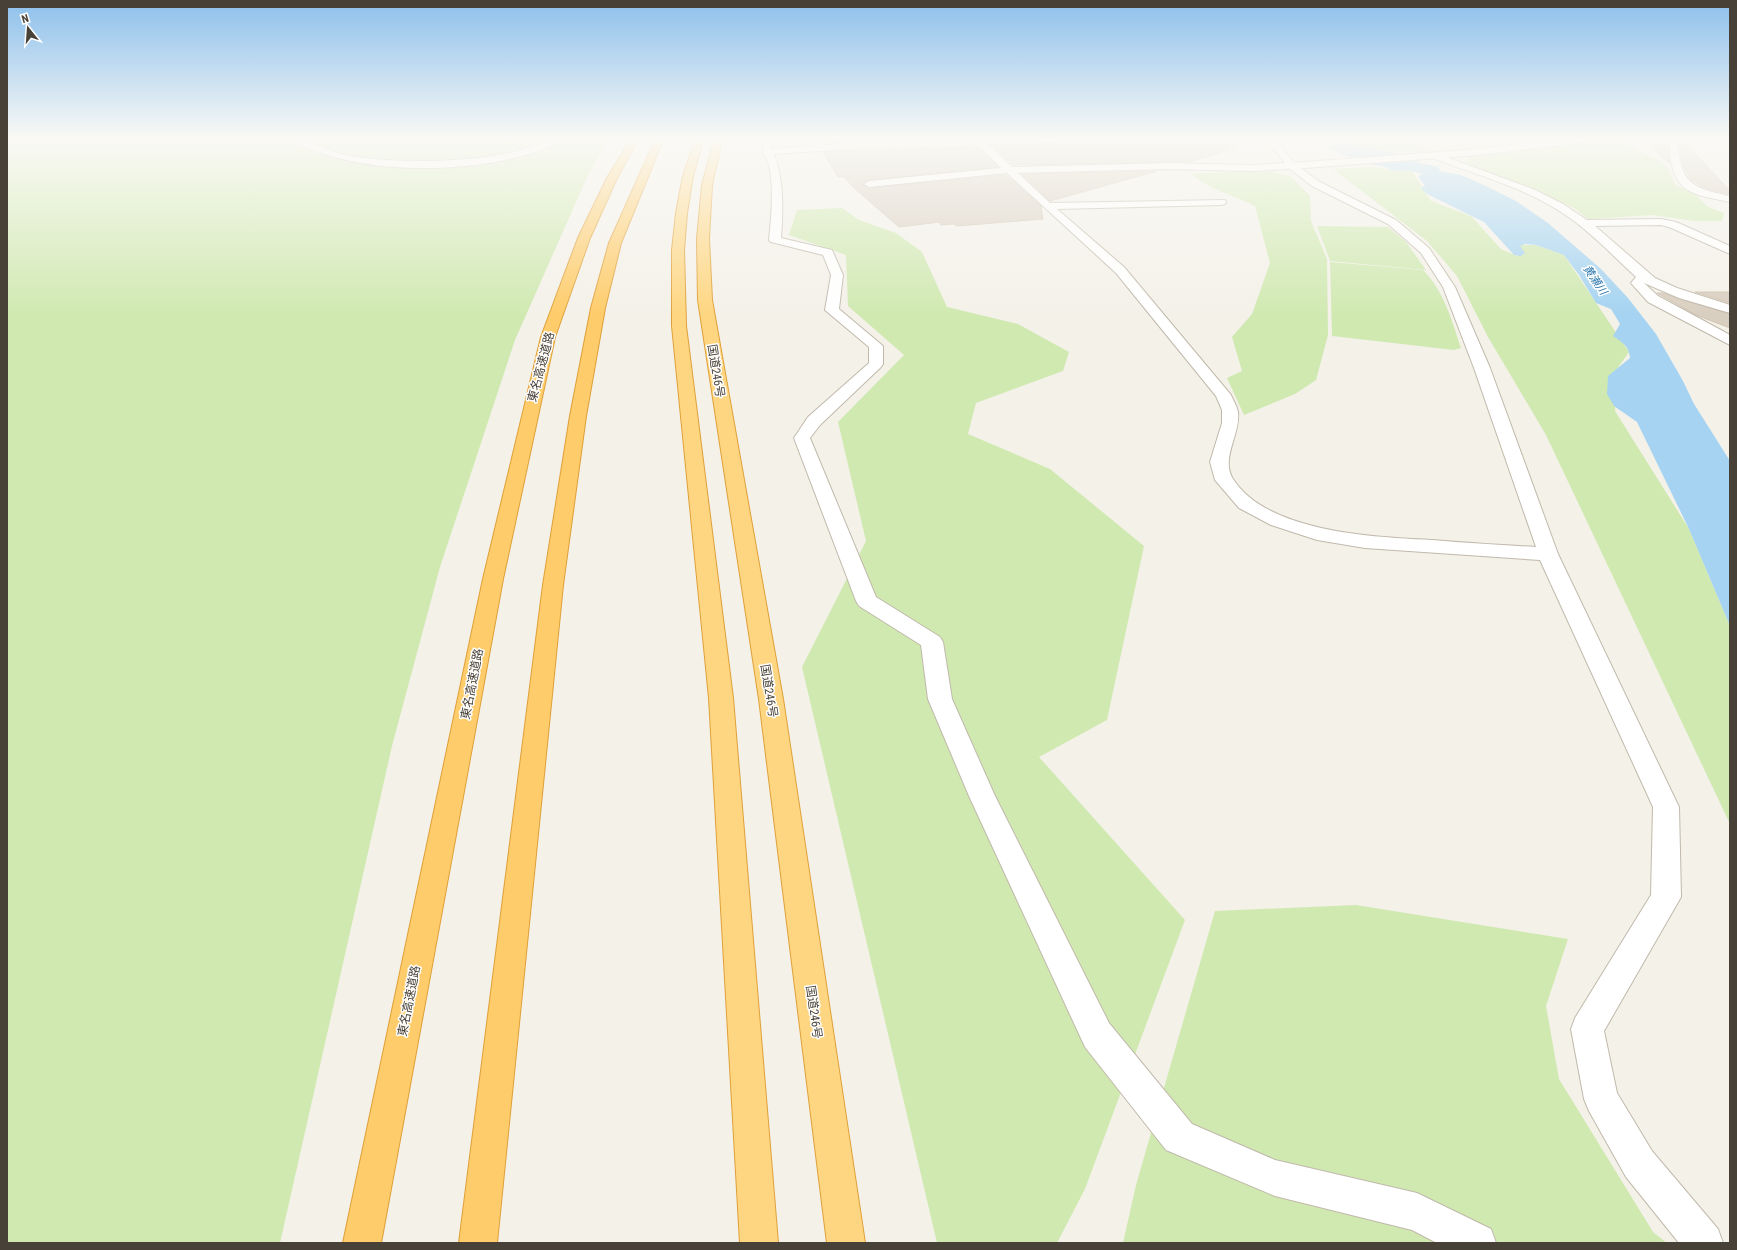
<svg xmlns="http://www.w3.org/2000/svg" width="1737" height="1250" font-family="'Roboto Condensed','Noto Sans JP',sans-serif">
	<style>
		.education { fill: #eee6d3 }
		.green { fill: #d0e9b1 }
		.water { fill: #a5d3f1 }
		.building { fill: #d9cfc1; stroke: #d1c4b1 }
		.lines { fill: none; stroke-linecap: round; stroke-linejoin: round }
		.minor-casing { stroke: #c0b9ab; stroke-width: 2 }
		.tertiary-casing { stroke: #c0b9ab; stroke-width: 2 }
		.trunk-casing { stroke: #dfa039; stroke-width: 2 }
		.motorway-casing { stroke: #dfa039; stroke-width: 2 }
		.path { stroke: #c2b49c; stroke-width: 1; stroke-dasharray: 1 1; stroke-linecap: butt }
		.minor { fill: #fff; fill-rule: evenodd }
		.tertiary { fill: #fff; fill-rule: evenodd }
		.trunk { fill: #fed681; fill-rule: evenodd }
		.motorway { fill: #fecc6a; fill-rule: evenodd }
		.labels { text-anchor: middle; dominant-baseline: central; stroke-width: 3; stroke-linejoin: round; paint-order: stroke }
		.far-water-label { font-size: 11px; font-style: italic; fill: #2e79ad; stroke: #fff }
		.street-label { font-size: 12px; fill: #484137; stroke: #fff }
	</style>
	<rect width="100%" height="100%" fill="#f4f1e9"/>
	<polygon class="education" points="1400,140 1544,140 1433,151"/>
	<g class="green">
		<polygon points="7,140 608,140 588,175 515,340 440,567 392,746 280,1243 7,1243"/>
		<path d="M1348,140H1400L1433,151C1406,153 1377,152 1350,144Z"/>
		<polygon points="1606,140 1620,140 1663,163 1668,168 1675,185 1695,194 1708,207 1724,213 1722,221 1694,221 1653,215 1588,219 1574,208 1540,193 1464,163 1471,156"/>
		<polygon points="1374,167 1390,170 1412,171 1431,201 1471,216 1501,249 1517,256 1520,245 1536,245 1564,255 1629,352 1617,369 1615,411 1689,529 1730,626 1730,824 1546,435 1488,337 1457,276 1427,241 1333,169"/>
		<path d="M1243,171L1272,172L1290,176L1310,196L1311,221L1327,259L1328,335L1316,380L1295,394L1244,415L1227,378L1242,371L1232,337L1252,314L1270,263L1255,206C1234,195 1209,190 1192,174Z"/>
		<polygon points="842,208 859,220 896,233 922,252 947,307 1018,324 1069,352 1063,371 976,403 968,434 1050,469 1144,546 1107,720 1039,757 1185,920 1085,1189 1057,1243 937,1243 802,667 866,541 838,422 904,355 848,306 846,255 789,235 797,210"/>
		<polygon points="1317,226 1388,227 1406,242 1426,270 1330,261"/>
		<path d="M1330,262L1423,270C1444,291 1452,321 1461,348L1454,350L1332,336Z"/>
		<polygon points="1356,905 1568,939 1546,1006 1559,1079 1653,1232 1667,1243 1123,1243 1136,1185 1215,911"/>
	</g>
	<path class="water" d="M1317,140H1348L1350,144C1373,151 1396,150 1418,160L1419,163L1434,166H1444L1436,167L1440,169L1439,171L1461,175L1484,185L1516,201L1548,223L1601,269L1628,298L1656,334L1683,381L1694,404L1730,461V626L1689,529L1637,422L1614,406L1607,394L1608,376L1630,358C1629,346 1622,342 1613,336L1620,324L1611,309L1596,303L1579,275L1564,255L1536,245L1525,244L1520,246L1525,253L1521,256L1514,255L1484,222L1427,194L1421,188L1425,185L1418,177L1422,174L1412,171L1390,170L1385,167L1366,163L1328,149L1333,145C1328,142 1321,144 1317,140Z"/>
	<g class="building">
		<polygon points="815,140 843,140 845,142 818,144"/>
		<polygon points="1055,140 1236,140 1237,148 1188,162 1013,165 992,145 1050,144"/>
		<polygon points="1643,140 1668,140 1670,164"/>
		<polygon points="1679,140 1683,140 1730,191 1729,194 1705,188 1691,180 1683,165"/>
		<polygon points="977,147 998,167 869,180 863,185 869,188 1006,175 1041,206 1043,219 957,226 954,224 941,225 939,222 899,227 853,187 844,177 838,177 823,152"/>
		<polygon points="1157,171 1050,201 1022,174"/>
		<polygon points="1695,292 1730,292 1730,303"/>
		<polygon points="1657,293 1664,293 1679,299 1730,314 1730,328 1696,315"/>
	</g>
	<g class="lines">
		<defs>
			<g id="minor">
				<path d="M292,140C309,140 324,150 341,154C368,160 396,161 423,161C452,161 481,159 509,153C526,150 541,140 558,140C551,148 536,152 526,155C461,173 370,174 308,148C302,146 295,144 292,140Z"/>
				<path d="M761,140H769L772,149L865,142L1054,140L1050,143L988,144L1012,167L1166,163L1252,165L1285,163L1267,140H1276L1295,164L1320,182L1396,220L1429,248L1455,287L1490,368L1558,554L1679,807L1681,897L1604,1031L1617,1093L1652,1151L1718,1229L1723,1243H1679L1626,1177L1589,1111L1584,1099L1571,1029L1575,1018L1651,895L1653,807L1540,560L1365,548L1317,540L1271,525L1239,508L1215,480L1210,462L1222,423V410L1216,396L1116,273L1007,173L869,187L864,184L869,181L1001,168L978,145L865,148L774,154C784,180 783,210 781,238L832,250L843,275L839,309L883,346V364L881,367L820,425L810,438L876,597L940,637L943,642L952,699L995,796L1109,1023L1192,1124L1275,1160L1417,1193L1491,1229L1496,1243H1437L1412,1230L1275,1196L1166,1150L1085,1047L969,796L928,699L921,645L859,606L856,601L794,438L808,417L869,363V347L825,310L831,275L823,255L771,242L769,240C771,219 777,167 762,152L764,150ZM1166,169L1252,171L1290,169L1312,186L1388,224L1421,253L1443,287L1474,368L1536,547C1501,545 1467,543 1433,540C1375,537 1268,533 1233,479C1220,458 1241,434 1238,412C1237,406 1233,400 1231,395L1124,267L1057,209L1221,205L1225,204L1226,202L1225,200L1050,203L1018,173Z"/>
				<path d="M1669,140H1677C1682,183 1688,187 1730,196V202C1683,193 1672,190 1669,140Z"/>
				<path d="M1435,153L1533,189L1563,204L1587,220L1661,219L1676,222L1730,246V254L1669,227L1661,225L1595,226L1655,278L1677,288L1730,305V313L1679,298L1644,283L1658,296L1730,335V345L1648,302L1631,283L1636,277C1613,256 1592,233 1567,216C1527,188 1477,175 1432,158V154Z"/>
			</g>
			<polygon id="tertiary" points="1556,140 1583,140 1579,143 1479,155 1292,169 1287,166 1292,163 1479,149"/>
			<g id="trunk">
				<polygon points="695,140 703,140 693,176 687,213 684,250 686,326 733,698 778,1243 740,1243 709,698 672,326 672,250 676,213 683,176"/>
				<polygon points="714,140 722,140 712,185 709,239 712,300 783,699 865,1243 827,1243 759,699 698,300 697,239 702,185"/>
			</g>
			<g id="motorway">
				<polygon points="630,140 638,140 617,178 590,238 555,337 503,579 381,1243 343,1243 483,579 541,337 578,238 607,178"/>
				<polygon points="655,140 663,140 621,243 605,308 586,416 563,585 497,1243 459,1243 543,585 570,416 591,308 609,243"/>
			</g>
		</defs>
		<use href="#minor" class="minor-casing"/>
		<use href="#tertiary" class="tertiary-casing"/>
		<use href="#trunk" class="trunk-casing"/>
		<use href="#motorway" class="motorway-casing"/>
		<g class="path">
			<polyline points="1711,140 1730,147"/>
			<polyline points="1617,143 1652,161"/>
		</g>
		<use href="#minor" class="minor"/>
		<use href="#tertiary" class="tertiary"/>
		<use href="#trunk" class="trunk"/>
		<use href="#motorway" class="motorway"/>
	</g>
	<linearGradient id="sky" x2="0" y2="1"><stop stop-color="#8dc0ec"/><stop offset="0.44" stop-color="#faf9f5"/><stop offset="1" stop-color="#faf9f5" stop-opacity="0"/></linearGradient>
	<rect width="1737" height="315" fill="url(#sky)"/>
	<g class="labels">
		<g class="far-water-label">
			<text transform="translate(1595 280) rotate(56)">黄瀬川</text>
		</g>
		<g class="street-label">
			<text transform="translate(541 367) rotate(-75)">東名高速道路</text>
			<text transform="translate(716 371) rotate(81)">国道246号</text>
			<text transform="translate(472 684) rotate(-79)">東名高速道路</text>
			<text transform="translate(769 691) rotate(81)">国道246号</text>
			<text transform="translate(409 1001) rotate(-79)">東名高速道路</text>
			<text transform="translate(814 1012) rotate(82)">国道246号</text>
		</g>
	</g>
	<rect width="1737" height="1250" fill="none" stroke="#484137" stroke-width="16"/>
	<g transform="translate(28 28) rotate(343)" stroke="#ffffff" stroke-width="3" paint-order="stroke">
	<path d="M0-3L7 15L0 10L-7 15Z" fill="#484137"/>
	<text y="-6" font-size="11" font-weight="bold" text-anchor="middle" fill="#484137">N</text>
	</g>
</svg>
